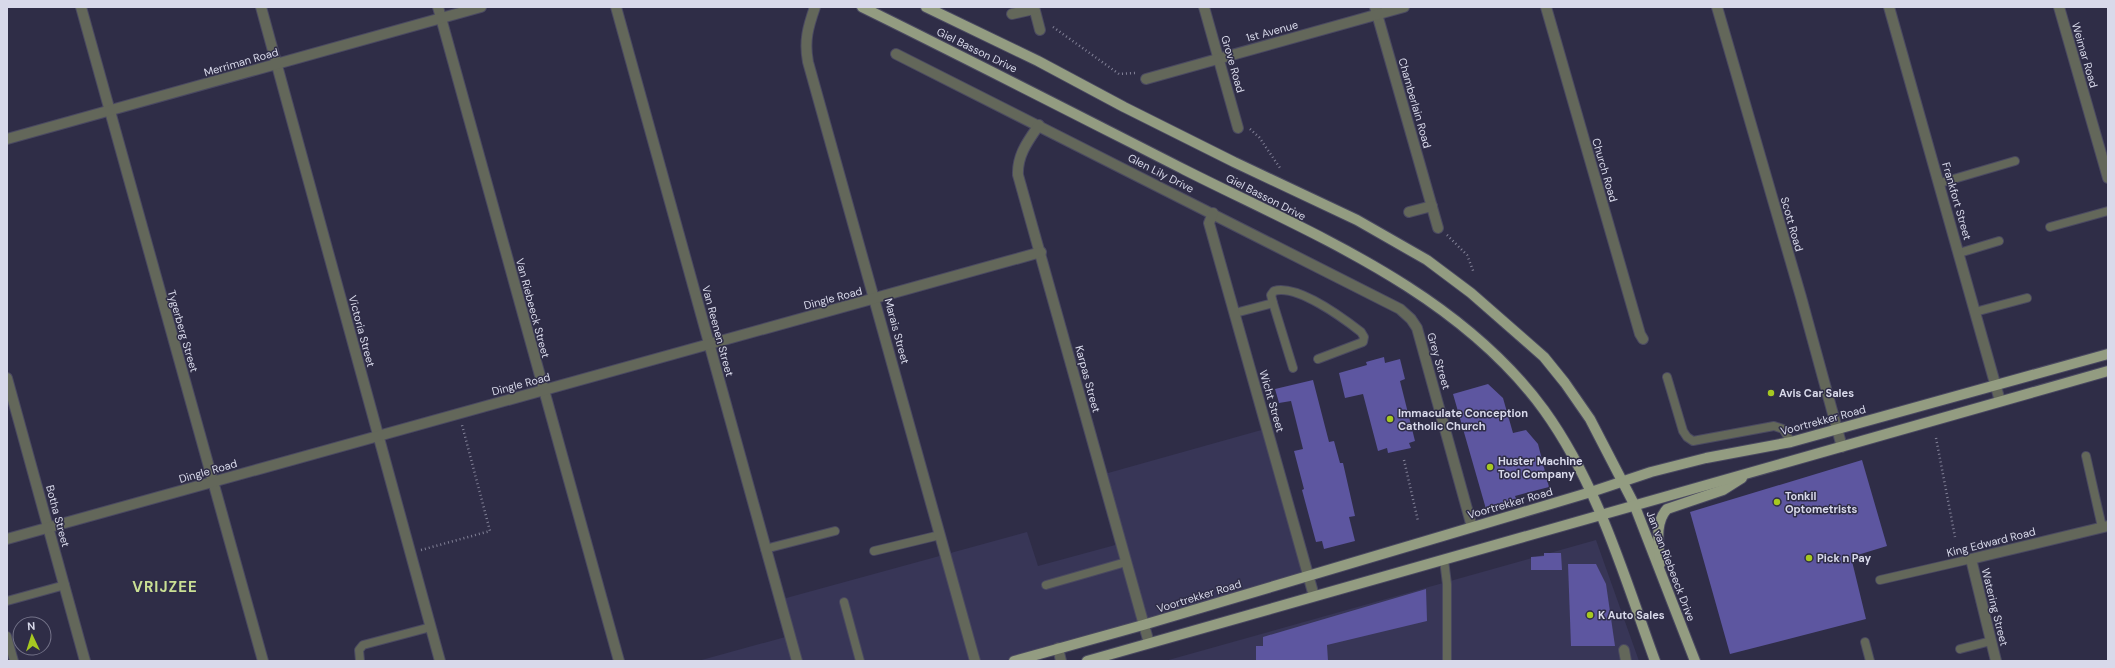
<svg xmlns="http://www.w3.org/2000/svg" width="2115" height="668" font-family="'DM Sans',sans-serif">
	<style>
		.built { fill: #383657 }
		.building { fill: #5d56a0 }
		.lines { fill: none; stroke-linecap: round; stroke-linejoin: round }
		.service-casing { stroke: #4a4961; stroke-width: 10 }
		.minor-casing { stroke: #4a4961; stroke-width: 12 }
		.primary-casing { stroke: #4a4961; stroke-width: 12 }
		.path { stroke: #828197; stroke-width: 2.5; stroke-dasharray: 1 3; stroke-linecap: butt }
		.service { stroke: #63675a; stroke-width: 8 }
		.minor { stroke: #63675a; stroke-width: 10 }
		.primary { stroke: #939c81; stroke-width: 10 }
		.poi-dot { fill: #a6c821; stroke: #2f2d47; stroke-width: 1.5 }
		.labels { text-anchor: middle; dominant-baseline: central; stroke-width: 3; stroke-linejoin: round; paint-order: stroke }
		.street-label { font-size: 11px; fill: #d8d9ea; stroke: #2f2d47 }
		.poi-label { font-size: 11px; font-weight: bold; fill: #d8d9ea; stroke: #2f2d47; text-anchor: start }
		.district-label { font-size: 15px; font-weight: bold; letter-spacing: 1px; fill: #c9df94; stroke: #2f2d47 }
	</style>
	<rect width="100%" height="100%" fill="#2f2d47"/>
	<g class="built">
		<polygon points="1265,429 1307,575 1004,661 698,661 789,636 779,600 1027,532 1038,566 1119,544 1101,475"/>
		<polygon points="1596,540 1639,661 1165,661"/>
	</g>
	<g class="building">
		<polygon points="1384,357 1385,363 1400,359 1405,379 1400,381 1415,441 1409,443 1411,448 1388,453 1387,448 1378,451 1363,394 1345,398 1339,373 1367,365 1366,362"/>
		<polygon points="1313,380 1329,442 1334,441 1340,463 1343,463 1355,516 1349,517 1355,541 1324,549 1322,541 1316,542 1302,490 1304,489 1294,451 1303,449 1291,401 1279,403 1275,389"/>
		<polygon points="1488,384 1503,398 1513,433 1526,430 1538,444 1549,487 1515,496 1517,501 1486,509 1453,394"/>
		<polygon points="1862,460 1887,546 1851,557 1866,619 1730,654 1690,512"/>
		<polygon points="1544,553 1561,553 1562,570 1531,570 1531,557 1544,556"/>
		<polygon points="1568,564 1596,564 1606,584 1615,646 1571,646"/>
		<polygon points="1426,589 1427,621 1327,645 1328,661 1256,661 1256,646 1263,646 1263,637"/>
	</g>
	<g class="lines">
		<defs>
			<g id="service">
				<polyline points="1940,183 2015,161"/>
				<polyline points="2050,227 2108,211"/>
				<polyline points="1959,253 1999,241"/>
				<polyline points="1975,312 2027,298"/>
				<polyline points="1235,313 1273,303"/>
				<path d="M1293,368L1273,303L1271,295L1274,291C1297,284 1343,318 1361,332L1364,337L1363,342L1318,359"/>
				<polyline points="1667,377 1683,431 1687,437 1693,441 1774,426 1783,429 1791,442"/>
				<polyline points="2086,456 2102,527"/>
				<polyline points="765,549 835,531"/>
				<polyline points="874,551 940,535"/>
				<polyline points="1444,560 1447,584 1447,661"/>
				<polyline points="1880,580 1971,559"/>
				<polyline points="1046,585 1126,562"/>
				<polyline points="7,601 65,585"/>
				<polyline points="844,602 860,661"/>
				<polyline points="7,636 14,661"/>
				<polyline points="1865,642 1870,661"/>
				<polyline points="1960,649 1991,641"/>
				<polyline points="360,661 359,650 363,645 431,627"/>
			</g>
			<g id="minor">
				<polyline points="81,7 263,661"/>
				<polyline points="261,7 440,661"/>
				<polyline points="438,7 619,661"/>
				<polyline points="616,7 797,661"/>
				<path d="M815,7C808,27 804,41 808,62L975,661"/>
				<polyline points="1034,7 1040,30"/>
				<polyline points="1204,7 1238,128"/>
				<polyline points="1375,7 1438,228"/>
				<polyline points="1546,7 1640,334 1643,339"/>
				<polyline points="1717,7 1801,297 1842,447"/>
				<polyline points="1889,7 2000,401"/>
				<polyline points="2059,7 2108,178"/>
				<polyline points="1012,14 1034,9"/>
				<polyline points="896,54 1400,309 1411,319 1417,328 1472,527"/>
				<polyline points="1146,79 1404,7"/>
				<path d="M1039,125C1028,141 1017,155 1018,175L1149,643"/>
				<polyline points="7,139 481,7"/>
				<polyline points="1409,212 1432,206"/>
				<polyline points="1213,213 1209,223 1314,596"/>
				<polyline points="7,378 85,661"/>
				<polyline points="7,539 1041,252"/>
				<polyline points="1058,648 1061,661"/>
				<polyline points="1624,650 1626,661"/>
				<polyline points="1996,661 1971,559 2108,526"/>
			</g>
			<g id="primary">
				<path d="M862,7C970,60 1077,115 1185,170C1312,234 1457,291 1544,410C1598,485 1624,576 1655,661"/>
				<polyline points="926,7 1038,61 1124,107 1234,162 1357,220 1427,260 1471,293 1544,357 1565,383 1590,419 1634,504 1695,661"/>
				<path d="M1660,564C1659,546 1654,523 1667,509L1723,490L1742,478"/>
				<polyline points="1014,661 1143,625 1591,492 1651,472 1706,458 1791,442 2108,354"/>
				<polyline points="1087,661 2108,371"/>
			</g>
		</defs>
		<use href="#service" class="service-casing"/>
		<use href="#minor" class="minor-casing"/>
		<use href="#primary" class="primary-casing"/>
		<g class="path">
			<polyline points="1053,27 1119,74 1136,73"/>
			<polyline points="1250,129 1259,137 1280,168"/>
			<polyline points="1447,235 1467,255 1474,273"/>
			<polyline points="1936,438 1955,537"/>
			<polyline points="1404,460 1418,521"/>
			<polyline points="421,550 490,531 462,425"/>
		</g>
		<use href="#service" class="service"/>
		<use href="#minor" class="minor"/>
		<use href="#primary" class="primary"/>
	</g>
	<g class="poi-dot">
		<circle cx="1771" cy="393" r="4"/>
		<circle cx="1390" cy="419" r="4"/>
		<circle cx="1490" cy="467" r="4"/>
		<circle cx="1777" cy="502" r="4"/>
		<circle cx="1809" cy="558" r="4"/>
		<circle cx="1590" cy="615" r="4"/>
	</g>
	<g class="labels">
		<g class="street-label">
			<text transform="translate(1272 31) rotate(-15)">1st Avenue</text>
			<text transform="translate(977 50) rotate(26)">Giel Basson Drive</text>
			<text transform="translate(2085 55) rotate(74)">Weimar Road</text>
			<text transform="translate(241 62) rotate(-16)">Merriman Road</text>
			<text transform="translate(1233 64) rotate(74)">Grove Road</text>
			<text transform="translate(1415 103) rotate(74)">Chamberlain Road</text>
			<text transform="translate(1605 170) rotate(74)">Church Road</text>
			<text transform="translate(1161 173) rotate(27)">Glen Lily Drive</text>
			<text transform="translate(1266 197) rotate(27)">Giel Basson Drive</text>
			<text transform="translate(1957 201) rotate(74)">Frankfort Street</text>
			<text transform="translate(1792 224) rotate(74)">Scott Road</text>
			<text transform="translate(833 298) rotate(-15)">Dingle Road</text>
			<text transform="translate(533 308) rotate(75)">Van Riebeeck Street</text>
			<text transform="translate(183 331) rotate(74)">Tygerberg Street</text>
			<text transform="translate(362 331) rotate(75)">Victoria Street</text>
			<text transform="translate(718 331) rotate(75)">Van Reenen Street</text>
			<text transform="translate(897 331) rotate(75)">Marais Street</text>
			<text transform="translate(1439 361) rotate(74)">Grey Street</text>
			<text transform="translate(1088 379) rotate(75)">Karpas Street</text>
			<text transform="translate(521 384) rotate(-15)">Dingle Road</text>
			<text transform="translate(1272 401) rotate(74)">Wicht Street</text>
			<text transform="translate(1823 420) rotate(-15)">Voortrekker Road</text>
			<text transform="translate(208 471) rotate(-16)">Dingle Road</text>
			<text transform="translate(1510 503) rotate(-16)">Voortrekker Road</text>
			<text transform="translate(58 516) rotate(75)">Botha Street</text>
			<text transform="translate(1991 542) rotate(-14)">King Edward Road</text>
			<text transform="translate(1671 566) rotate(69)">Jan van Riebeeck Drive</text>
			<text transform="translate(1199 596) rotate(-17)">Voortrekker Road</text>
			<text transform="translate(1995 607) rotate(76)">Watering Street</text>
		</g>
		<g class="poi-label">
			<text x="1779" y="393">Avis Car Sales</text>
			<text x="1398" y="413">Immaculate Conception<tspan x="1398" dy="13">Catholic Church</tspan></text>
			<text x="1498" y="461">Huster Machine<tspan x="1498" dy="13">Tool Company</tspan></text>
			<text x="1785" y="496">Tonkil<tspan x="1785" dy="13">Optometrists</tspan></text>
			<text x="1817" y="558">Pick n Pay</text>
			<text x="1598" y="615">K Auto Sales</text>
		</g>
		<g class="district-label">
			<text x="165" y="587">VRIJZEE</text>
		</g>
	</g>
	<rect width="2115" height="668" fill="none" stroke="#d8d9ea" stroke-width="16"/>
	<g transform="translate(32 636) rotate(356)"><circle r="19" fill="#2f2d47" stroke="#737288"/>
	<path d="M0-3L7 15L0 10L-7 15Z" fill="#a6c821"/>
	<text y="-6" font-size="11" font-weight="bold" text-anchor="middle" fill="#d8d9ea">N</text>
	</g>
</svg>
